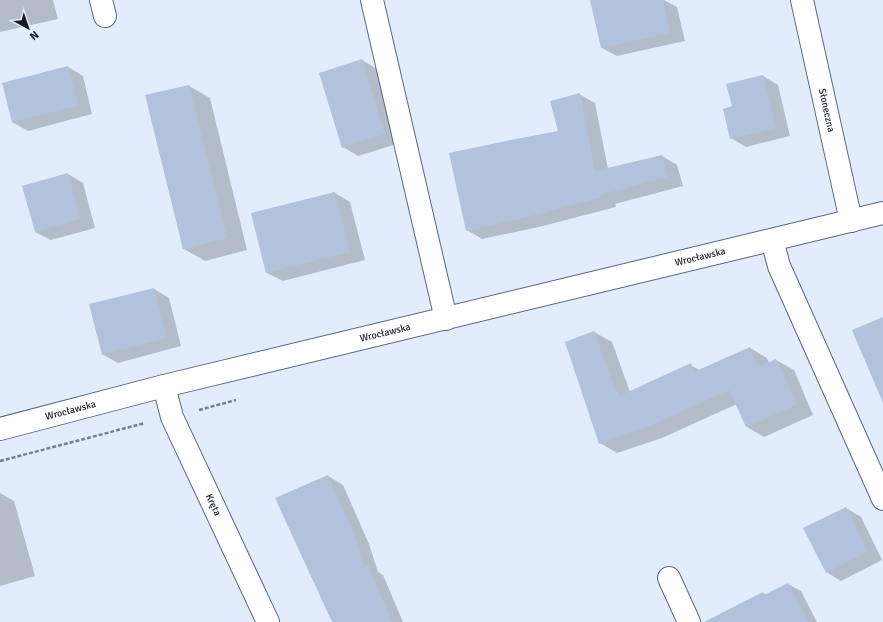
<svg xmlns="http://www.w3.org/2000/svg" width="883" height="622" font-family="Signika,sans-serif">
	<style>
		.shadow { fill: #0003 }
		.building { fill: #b2c1dc }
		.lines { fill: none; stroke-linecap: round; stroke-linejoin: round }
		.minor-casing { stroke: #59677e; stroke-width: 24 }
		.path { stroke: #78808c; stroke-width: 2.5; stroke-dasharray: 4 2; stroke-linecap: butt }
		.minor { stroke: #fff; stroke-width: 22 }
		.labels { text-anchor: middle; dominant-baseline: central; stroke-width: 3; stroke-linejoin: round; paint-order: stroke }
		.street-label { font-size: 10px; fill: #151a24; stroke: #e2ecfc }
	</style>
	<rect width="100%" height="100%" fill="#e2ecfc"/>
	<g class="shadow">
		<polygon points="0,0 53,0 58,19 0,32"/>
		<polygon points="604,0 664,0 677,7 685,41 617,56 602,48"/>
		<polygon points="362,60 377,69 400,143 358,156 343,147"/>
		<polygon points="68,67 83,76 92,114 28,131 12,122"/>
		<polygon points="763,76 778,85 790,136 746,147 731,138 733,107"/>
		<polygon points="189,86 210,98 247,250 205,261 184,249"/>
		<polygon points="579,94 595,103 608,169 662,156 677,165 683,186 615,204 616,207 539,227 482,239 467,230 559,132"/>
		<polygon points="68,174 83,183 95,228 51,240 35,232"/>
		<polygon points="335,193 350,202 365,260 283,281 267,273 253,214"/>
		<polygon points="154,289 169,298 181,346 118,363 102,354"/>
		<polygon points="594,332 612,342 630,392 690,365 700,370 750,348 767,358 769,363 776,360 794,370 813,415 764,437 747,427 737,404 662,438 617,453 600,443"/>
		<polygon points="328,476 343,485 369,544 378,572 383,575 403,622 333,622"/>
		<polygon points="0,493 14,501 35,576 0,586"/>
		<polygon points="846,508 861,517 882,560 841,581 826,572"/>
		<polygon points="788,584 801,591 817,622 734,622 763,593 766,595"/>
	</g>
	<g class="building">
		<polygon points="590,0 663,0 670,33 601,48"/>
		<polygon points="362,59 385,134 342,148 319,73"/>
		<polygon points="68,66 78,106 12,122 2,83"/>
		<polygon points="763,75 776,128 730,139 723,109 732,106 726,84"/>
		<polygon points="189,85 227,238 183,249 145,95"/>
		<polygon points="580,93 595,171 662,155 668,177 600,195 600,198 523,218 466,231 449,153 506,141 558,131 550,101"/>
		<polygon points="68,173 80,219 35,232 22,186"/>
		<polygon points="335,192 350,252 266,273 251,213"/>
		<polygon points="154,288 167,338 102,355 89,304"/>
		<polygon points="883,317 883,403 852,330"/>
		<polygon points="594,331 616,392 618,391 619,396 691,363 694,372 750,347 758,367 776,359 797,405 746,427 729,390 645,428 599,444 565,342"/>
		<polygon points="328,475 354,534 364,567 368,565 392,622 332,622 275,498"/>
		<polygon points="846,507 868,551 826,573 803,528"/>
		<polygon points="788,583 809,622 704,622 763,592 764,595"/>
	</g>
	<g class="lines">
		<defs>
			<g id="minor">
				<polyline points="101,0 105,16"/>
				<polyline points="372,0 446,319"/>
				<path id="s1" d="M802,0L851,221"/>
				<polyline points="772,240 779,266 883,499"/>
				<path id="s2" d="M164,386L172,417L268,622"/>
				<path id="s3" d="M0,429L164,386L883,213"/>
				<polyline points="669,578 689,622"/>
			</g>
		</defs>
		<use href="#minor" class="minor-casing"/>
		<g class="path">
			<polyline points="199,410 236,400"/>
			<polyline points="0,461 145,423"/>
		</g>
		<use href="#minor" class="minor"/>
	</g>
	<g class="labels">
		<g class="street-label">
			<text stroke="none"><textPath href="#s1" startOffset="113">Słoneczna</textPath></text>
			<text stroke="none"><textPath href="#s3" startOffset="721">Wrocławska</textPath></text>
			<text stroke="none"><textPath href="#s3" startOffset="397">Wrocławska</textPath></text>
			<text stroke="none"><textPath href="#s3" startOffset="73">Wrocławska</textPath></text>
			<text stroke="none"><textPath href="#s2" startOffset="129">Kręta</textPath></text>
		</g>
	</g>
	<g transform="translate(28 28) rotate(140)" stroke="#e2ecfc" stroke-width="3" paint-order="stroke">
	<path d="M0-3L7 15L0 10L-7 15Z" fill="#151a24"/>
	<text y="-6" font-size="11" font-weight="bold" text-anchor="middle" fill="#151a24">N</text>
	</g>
</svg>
